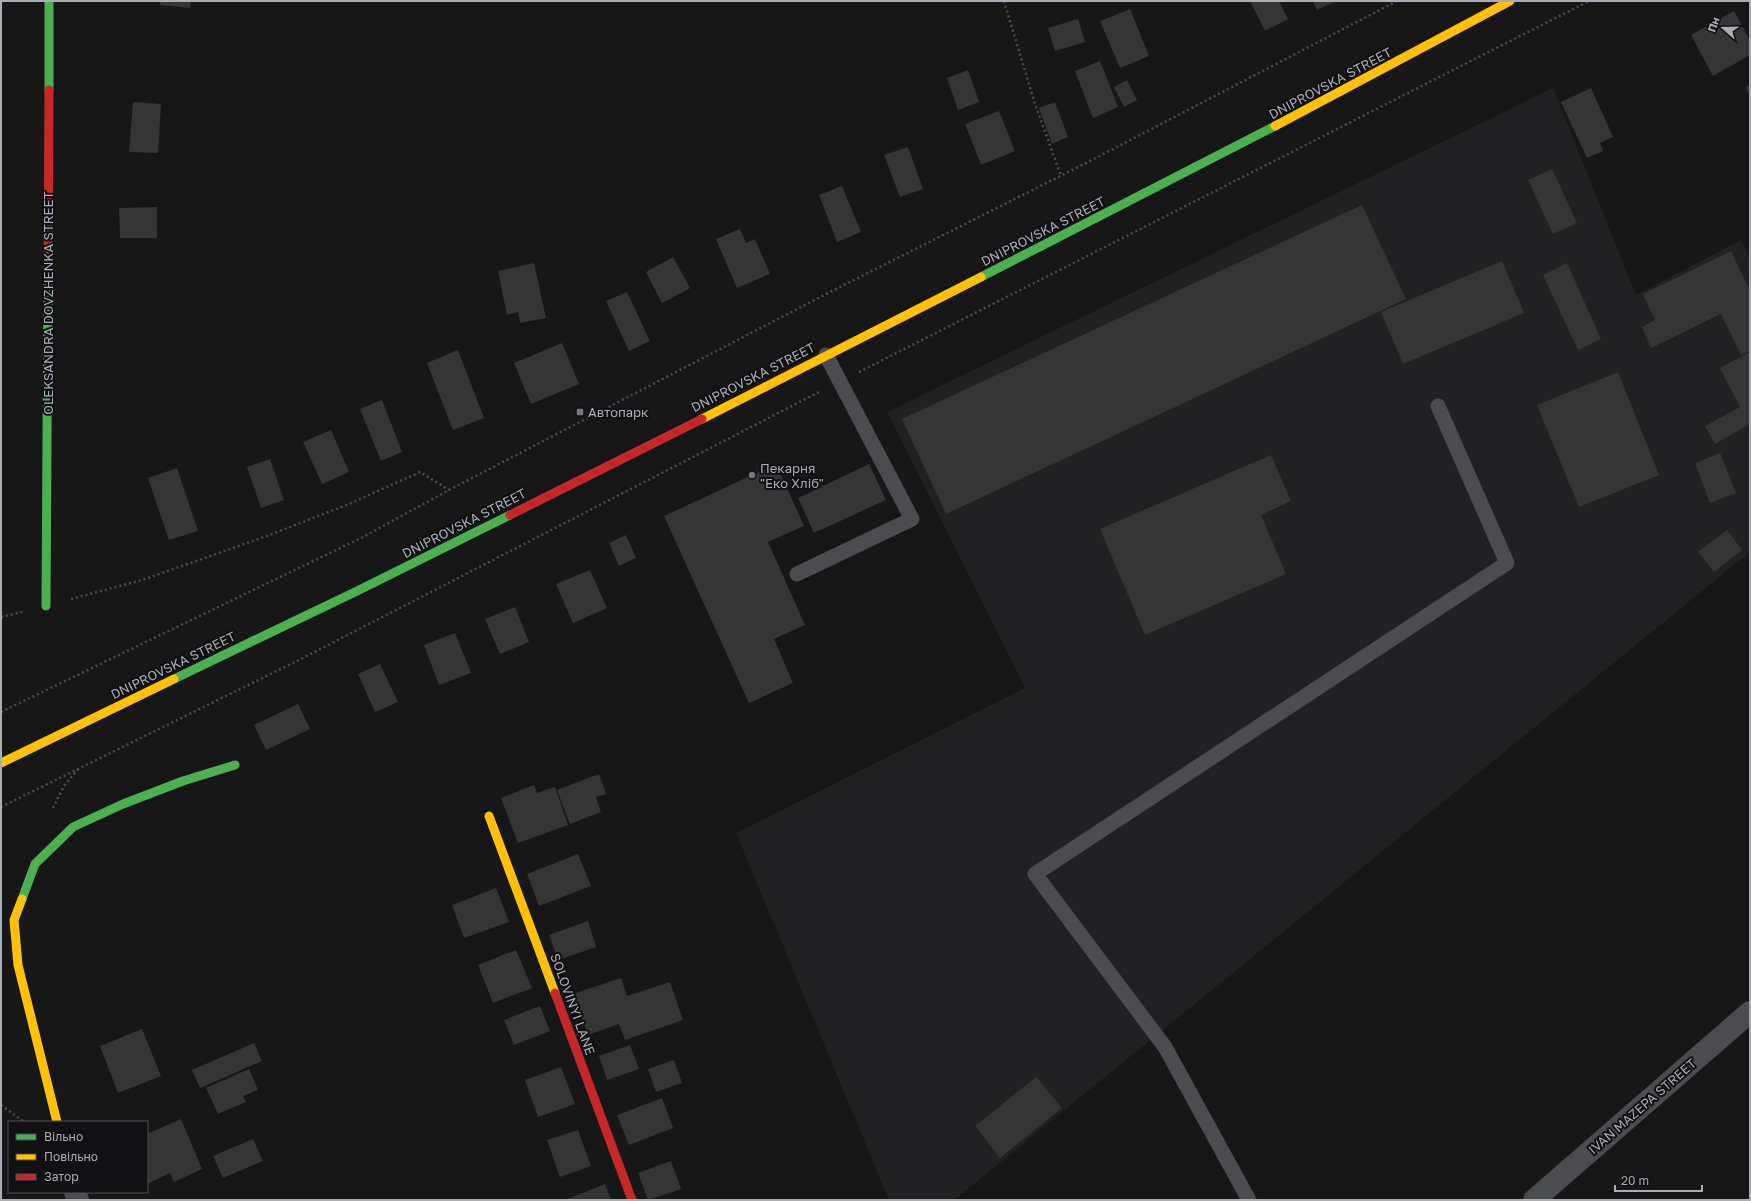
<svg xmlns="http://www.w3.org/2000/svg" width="1751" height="1201" font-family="'Golos Text',sans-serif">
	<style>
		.built { fill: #212123 }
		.building { fill: #353536 }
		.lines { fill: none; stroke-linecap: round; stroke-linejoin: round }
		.path { stroke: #4d4e52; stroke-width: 2.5; stroke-dasharray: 2 3; stroke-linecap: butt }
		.lane { stroke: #4b4c50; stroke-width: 15 }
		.street { stroke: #4b4c50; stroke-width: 22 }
		.fast { stroke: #4caf50; stroke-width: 9 }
		.slow { stroke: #ffc107; stroke-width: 9 }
		.jam { stroke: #c62828; stroke-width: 9 }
		.poi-dot { fill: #757880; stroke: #111113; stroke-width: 1.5 }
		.labels { text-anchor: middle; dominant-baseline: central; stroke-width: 4; stroke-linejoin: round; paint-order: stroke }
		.street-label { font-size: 13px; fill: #a8adb8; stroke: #111113 }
		.poi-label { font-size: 13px; fill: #a8adb8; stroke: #111113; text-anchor: start }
	</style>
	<rect width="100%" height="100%" fill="#171717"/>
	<polygon class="built" points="1553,88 1636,295 1741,240 1750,260 1750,552 954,1200 889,1200 736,833 1025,688 887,412"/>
	<g class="building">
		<polygon points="160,1 191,1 190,8 160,5"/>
		<polygon points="1250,1 1279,1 1288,19 1265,31"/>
		<polygon points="1313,1 1336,1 1317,10"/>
		<polygon points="1130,9 1149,56 1120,68 1100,21"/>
		<polygon points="1734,11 1750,41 1750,55 1713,76 1691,35"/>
		<polygon points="1078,19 1085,42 1055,51 1048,28"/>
		<polygon points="1100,61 1118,107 1093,118 1075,71"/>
		<polygon points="968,70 979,102 958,110 947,78"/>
		<polygon points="1127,80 1137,100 1124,107 1114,87"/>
		<polygon points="1750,85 1750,97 1746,87"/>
		<polygon points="1591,88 1613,137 1600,143 1603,151 1587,158 1561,102"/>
		<polygon points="133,102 161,104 158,153 129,152"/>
		<polygon points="1055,102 1068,137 1052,144 1039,108"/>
		<polygon points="999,111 1015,151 981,165 965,124"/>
		<polygon points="908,147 923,189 900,197 884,155"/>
		<polygon points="1552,169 1577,223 1553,234 1528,180"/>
		<polygon points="842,186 861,232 837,242 819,195"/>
		<polygon points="1362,205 1406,299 946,514 902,419"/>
		<polygon points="157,207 157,238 120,238 119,208"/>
		<polygon points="740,229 746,243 755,239 770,274 737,288 716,239"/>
		<polygon points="1731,251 1750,291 1750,351 1741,355 1721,314 1651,348 1642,327 1655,320 1643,294"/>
		<polygon points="673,257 690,288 662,303 646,272"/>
		<polygon points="1502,261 1524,313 1403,364 1381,312"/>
		<polygon points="534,263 546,318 520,323 518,312 507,315 498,271"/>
		<polygon points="1567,263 1601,339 1578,350 1543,275"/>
		<polygon points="627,292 650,341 629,351 606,301"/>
		<polygon points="562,343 579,384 531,404 514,363"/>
		<polygon points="458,350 484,418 453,430 427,363"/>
		<polygon points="1750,352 1750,424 1715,444 1705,426 1740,407 1720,368"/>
		<polygon points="1618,372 1659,475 1579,507 1537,405"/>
		<polygon points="382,400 402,452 381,461 360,409"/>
		<polygon points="331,430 349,472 322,484 303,442"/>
		<polygon points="1720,453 1736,493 1710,503 1695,463"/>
		<polygon points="1271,455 1291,501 1261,515 1286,574 1145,635 1100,529"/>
		<polygon points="270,459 284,500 261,508 247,467"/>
		<polygon points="776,464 804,526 768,542 805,625 774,639 793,683 749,703 664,516"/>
		<polygon points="869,464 886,500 814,533 798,498"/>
		<polygon points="177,468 198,531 169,540 148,478"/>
		<polygon points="1727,530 1742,550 1714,572 1698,552"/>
		<polygon points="626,535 636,558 619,566 609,543"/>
		<polygon points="590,570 607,608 573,623 556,584"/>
		<polygon points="515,607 529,642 500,654 485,619"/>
		<polygon points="455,633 471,673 439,685 424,645"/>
		<polygon points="380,664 398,702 375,712 358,674"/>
		<polygon points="298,704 310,729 266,750 254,725"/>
		<polygon points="599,774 606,794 596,797 601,812 570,824 557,790"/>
		<polygon points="534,785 537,793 555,787 568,825 518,843 501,798"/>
		<polygon points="578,854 591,886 539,906 527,874"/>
		<polygon points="496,888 509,922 464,938 452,905"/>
		<polygon points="588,921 596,947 558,960 549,935"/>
		<polygon points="516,950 532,988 493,1003 478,965"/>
		<polygon points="621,978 627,996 670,982 683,1020 625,1040 619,1024 588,1035 573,994"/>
		<polygon points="540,1006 550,1031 514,1045 504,1020"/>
		<polygon points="142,1029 161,1076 118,1093 100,1046"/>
		<polygon points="254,1043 262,1061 200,1088 192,1070"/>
		<polygon points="630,1045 639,1069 607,1080 599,1056"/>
		<polygon points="674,1060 682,1083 656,1092 648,1069"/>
		<polygon points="561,1067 575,1104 538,1117 525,1080"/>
		<polygon points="249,1069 258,1090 243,1096 246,1102 218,1114 206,1088"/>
		<polygon points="1036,1077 1062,1108 1000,1158 975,1126"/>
		<polygon points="662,1098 673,1128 629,1145 617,1115"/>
		<polygon points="181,1119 202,1169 174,1182 170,1173 147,1184 147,1134"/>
		<polygon points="578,1130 591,1166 560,1177 547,1140"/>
		<polygon points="253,1139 263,1161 223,1178 213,1156"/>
		<polygon points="671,1161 681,1189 648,1200 638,1173"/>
		<polygon points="605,1184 611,1200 565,1200"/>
	</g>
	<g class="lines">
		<g class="path">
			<polyline points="1004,1 1035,104 1061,176"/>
			<polyline points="859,372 1589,1"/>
			<polyline points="71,599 142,580 267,536 349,504 420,472 449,490"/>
			<polyline points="1,617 22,612"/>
			<polyline points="1,712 363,537 449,490 830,292 1092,160 1397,1"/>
			<polyline points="1,807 299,660 819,392"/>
			<polyline points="53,808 64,786 78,769"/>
			<polyline points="1,1105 24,1122"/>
		</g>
		<g class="lane">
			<polyline points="797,574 912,519 826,355"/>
			<polyline points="1249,1200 1165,1047 1035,874 1507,563 1438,406"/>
		</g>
		<g class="street">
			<polyline points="75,1192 78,1200"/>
			<polyline points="1534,1200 1750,1012"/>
		</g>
		<g class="fast">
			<polyline points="49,90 49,1"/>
			<polyline points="981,277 1275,126"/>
			<polyline points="46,606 48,281"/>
			<polyline points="174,679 355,592 510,515"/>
			<polyline points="22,899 35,864 73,827 123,804 183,781 235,765"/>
		</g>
		<g class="slow">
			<polyline points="1275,126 1510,1"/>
			<polyline points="702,419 981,277"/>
			<polyline points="1,763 174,679"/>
			<polyline points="489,816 555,993"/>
			<polyline points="22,899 14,920 18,965 57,1122"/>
		</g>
		<g class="jam">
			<polyline points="48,281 49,90"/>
			<polyline points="510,515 702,419"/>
			<polyline points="555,993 632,1200"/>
		</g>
	</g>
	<g class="poi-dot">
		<rect x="576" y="408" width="8" height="8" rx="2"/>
		<circle cx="752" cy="475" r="4"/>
	</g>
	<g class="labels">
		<g class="street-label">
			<text transform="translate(1330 83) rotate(-28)">DNIPROVSKA STREET</text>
			<text transform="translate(1043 231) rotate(-27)">DNIPROVSKA STREET</text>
			<text transform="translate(48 303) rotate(-90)">OLEKSANDRA DOVZHENKA STREET</text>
			<text transform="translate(753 377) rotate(-27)">DNIPROVSKA STREET</text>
			<text transform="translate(464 523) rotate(-27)">DNIPROVSKA STREET</text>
			<text transform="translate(173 665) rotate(-26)">DNIPROVSKA STREET</text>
			<text transform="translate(573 1004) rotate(70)">SOLOVINYI LANE</text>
			<text transform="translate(1642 1106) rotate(-41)">IVAN MAZEPA STREET</text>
		</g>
		<g class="poi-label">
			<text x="588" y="412">Автопарк</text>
			<text x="760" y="468">Пекарня<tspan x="760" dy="15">"Еко Хліб"</tspan></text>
		</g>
	</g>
	<rect width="1751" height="1201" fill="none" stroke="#a8adb8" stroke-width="4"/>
	<rect x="8" y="1121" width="140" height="72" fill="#111113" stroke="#4d4f55"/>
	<rect x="16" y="1134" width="20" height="6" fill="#4caf50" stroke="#4d4f55"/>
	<text x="44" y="1141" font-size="12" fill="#a8adb8">Вільно</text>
	<rect x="16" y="1154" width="20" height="6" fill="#ffc107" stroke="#4d4f55"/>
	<text x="44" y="1161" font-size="12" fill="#a8adb8">Повільно</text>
	<rect x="16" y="1174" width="20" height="6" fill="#c62828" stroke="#4d4f55"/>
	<text x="44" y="1181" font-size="12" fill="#a8adb8">Затор</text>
	<g transform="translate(1723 28) rotate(290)" stroke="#111113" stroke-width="3" paint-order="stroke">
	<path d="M0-3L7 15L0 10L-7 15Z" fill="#a8adb8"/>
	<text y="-6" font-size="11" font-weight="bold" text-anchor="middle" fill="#a8adb8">Пн</text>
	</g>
	<path d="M1615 1185v6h87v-6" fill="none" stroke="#a8adb8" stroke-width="2"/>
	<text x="1621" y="1185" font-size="12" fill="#a8adb8" stroke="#111113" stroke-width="3" paint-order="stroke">20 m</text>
</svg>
